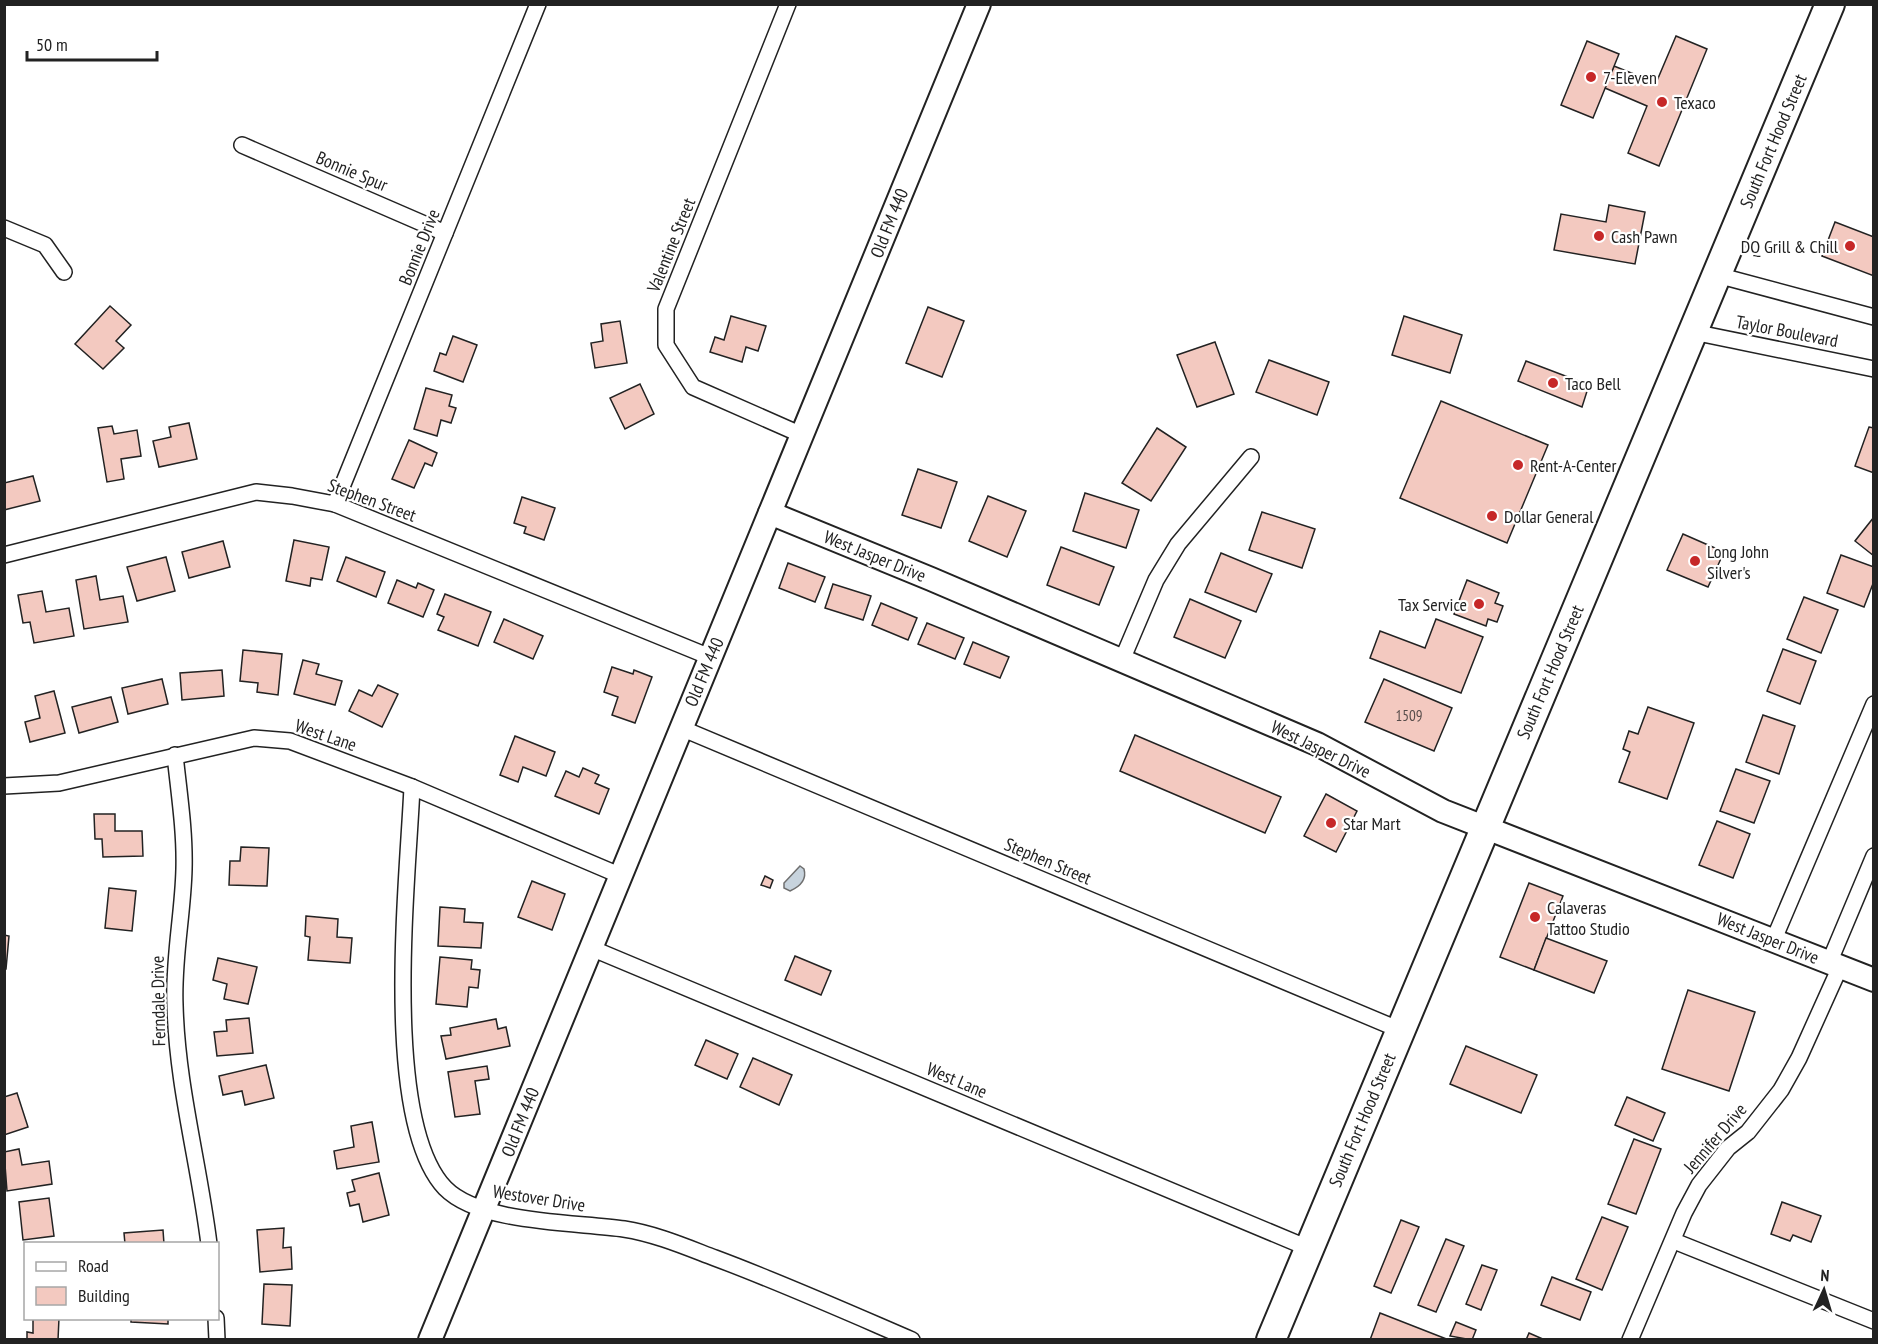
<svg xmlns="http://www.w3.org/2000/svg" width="1878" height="1344" font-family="'PT Sans Narrow',sans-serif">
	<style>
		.water { fill: #c7d3dd; stroke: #6f6f6f; stroke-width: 1.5 }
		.building { fill: #f3c9c0; stroke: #222; stroke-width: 1.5 }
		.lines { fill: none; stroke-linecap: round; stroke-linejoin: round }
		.street-casing { stroke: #222; stroke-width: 18 }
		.secondary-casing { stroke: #222; stroke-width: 26 }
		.highway-casing { stroke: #222; stroke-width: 32 }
		.street { stroke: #fff; stroke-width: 15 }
		.secondary { stroke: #fff; stroke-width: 22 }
		.highway { stroke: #fff; stroke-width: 28 }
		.poi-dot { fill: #c62828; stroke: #fff; stroke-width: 2 }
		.labels { text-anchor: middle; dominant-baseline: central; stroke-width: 4.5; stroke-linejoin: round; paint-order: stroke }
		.number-label { font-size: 15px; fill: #564c4a }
		.poi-label { font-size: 18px; fill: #222; stroke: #fff; text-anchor: start }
		.street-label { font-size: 18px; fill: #222; stroke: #fff }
	</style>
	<rect width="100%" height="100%" fill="#fff"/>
	<path class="water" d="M800,866L804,869C807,880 799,887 790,891L784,888V883Z"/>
	<g class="building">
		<polygon points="1676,36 1707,49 1659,166 1628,153 1647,106 1605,88 1614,66 1656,83"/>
		<polygon points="1587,41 1619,54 1593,118 1561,105"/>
		<polygon points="1609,205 1645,212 1635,264 1554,250 1561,214 1606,222"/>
		<polygon points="1835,222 1874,237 1874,276 1822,256"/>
		<polygon points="110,306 131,325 116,341 124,348 103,369 75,344"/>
		<polygon points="928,307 964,321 942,377 906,363"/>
		<polygon points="731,316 766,326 758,351 746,347 742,362 710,352 715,337 724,340"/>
		<polygon points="1404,316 1462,335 1450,373 1392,355"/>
		<polygon points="620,321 627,363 595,368 591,343 603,341 601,324"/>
		<polygon points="453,336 477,345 463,382 434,371 440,353 446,355"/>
		<polygon points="1215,342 1234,394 1197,407 1177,355"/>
		<polygon points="1269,360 1329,382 1317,415 1256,392"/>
		<polygon points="1526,361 1589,385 1582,407 1518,381"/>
		<polygon points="640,384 654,414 625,429 610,398"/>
		<polygon points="426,388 452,395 449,406 456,408 451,423 441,420 437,436 414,429"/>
		<polygon points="1441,401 1548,445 1507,543 1400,498"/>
		<polygon points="189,423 197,459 159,467 153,441 171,437 169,427"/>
		<polygon points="112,426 114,434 137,430 141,456 121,459 124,479 107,482 98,428"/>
		<polygon points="1869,427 1874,428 1874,473 1855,466"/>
		<polygon points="1157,428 1186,447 1151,501 1122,483"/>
		<polygon points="409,440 437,453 432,466 425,463 414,488 392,479"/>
		<polygon points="918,469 957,482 941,528 902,515"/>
		<polygon points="33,476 40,501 4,510 4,483"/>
		<polygon points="1085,493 1139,510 1126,548 1073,531"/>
		<polygon points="988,496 1026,511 1007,557 969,541"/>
		<polygon points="522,497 555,508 544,540 524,533 526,527 514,523"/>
		<polygon points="1262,512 1315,529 1302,568 1249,550"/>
		<polygon points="1874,517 1874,556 1855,541"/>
		<polygon points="1683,534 1724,552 1708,587 1667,570"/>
		<polygon points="294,540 329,547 322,580 311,578 310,586 286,581"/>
		<polygon points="223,541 230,567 189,578 182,552"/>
		<polygon points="1061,547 1114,567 1099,605 1047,585"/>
		<polygon points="1221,553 1272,574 1256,612 1205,592"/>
		<polygon points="1841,555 1874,567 1874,581 1864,607 1827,593"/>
		<polygon points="166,557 175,591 137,601 127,567"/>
		<polygon points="346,557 385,572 376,597 337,581"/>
		<polygon points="788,563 825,577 815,602 779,588"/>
		<polygon points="96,576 100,600 123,596 128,622 84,629 76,580"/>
		<polygon points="397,580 416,588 418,583 434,590 423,617 388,603"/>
		<polygon points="1467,580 1499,593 1495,603 1503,606 1497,622 1488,619 1486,626 1454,614"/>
		<polygon points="833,584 871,596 863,620 825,608"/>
		<polygon points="42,591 46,612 69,608 74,636 34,643 30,622 23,623 18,595"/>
		<polygon points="445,594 491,612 478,646 438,630 444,617 437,614"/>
		<polygon points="1804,597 1838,610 1821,653 1787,639"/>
		<polygon points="1190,599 1241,621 1225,658 1174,637"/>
		<polygon points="881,603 917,618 908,640 872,625"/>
		<polygon points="504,619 543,636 533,659 494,642"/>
		<polygon points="1436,619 1483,637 1461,693 1370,658 1380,631 1425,648"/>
		<polygon points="927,623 964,638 955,659 918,644"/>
		<polygon points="973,642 1009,657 1000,678 964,664"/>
		<polygon points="1783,649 1816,661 1800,704 1767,691"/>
		<polygon points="243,650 282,654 278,695 257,692 258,683 240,681"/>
		<polygon points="303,660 319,664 316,674 342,681 335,705 294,694"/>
		<polygon points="612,667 633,674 634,670 652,677 635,723 612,715 618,697 604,692"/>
		<polygon points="222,670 224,696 182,700 180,673"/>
		<polygon points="162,679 168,704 128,714 122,688"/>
		<polygon points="1384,679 1452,708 1434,751 1365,722"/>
		<polygon points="378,685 398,694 382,727 349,711 359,690 372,696"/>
		<polygon points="54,691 65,733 30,742 25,722 40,718 35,696"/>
		<polygon points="111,697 118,722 79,733 72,707"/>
		<polygon points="1648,707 1694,723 1667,799 1619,782 1630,752 1623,749 1629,731 1638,734"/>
		<polygon points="1763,715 1795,726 1779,774 1746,762"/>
		<polygon points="1135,735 1281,797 1265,833 1120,771"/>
		<polygon points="515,736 555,752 546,776 523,767 518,782 500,775"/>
		<polygon points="583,768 599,775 595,783 609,789 599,814 555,796 566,771 579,777"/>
		<polygon points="1736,769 1770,781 1754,823 1720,811"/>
		<polygon points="1326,794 1357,811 1336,852 1304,836"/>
		<polygon points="94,814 115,814 115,831 142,831 143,856 103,857 102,839 95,839"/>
		<polygon points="1717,821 1750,834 1733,878 1699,865"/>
		<polygon points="241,847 269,848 267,886 229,885 230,861 240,861"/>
		<polygon points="765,876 773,880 770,888 761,885"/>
		<polygon points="532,881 565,894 552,930 518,917"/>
		<polygon points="1529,883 1563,896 1534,970 1500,957"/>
		<polygon points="109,888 136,891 132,931 105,928"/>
		<polygon points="440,907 465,909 464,922 483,923 481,948 438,946"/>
		<polygon points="306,916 338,919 337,937 352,938 350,963 308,960 310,937 305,936"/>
		<polygon points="4,935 9,936 6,969 4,969"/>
		<polygon points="1546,938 1607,961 1594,993 1534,970"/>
		<polygon points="795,956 831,971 821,995 785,980"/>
		<polygon points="440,957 472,960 471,969 480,970 478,988 469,987 467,1007 436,1004"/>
		<polygon points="218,958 257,967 248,1004 224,999 227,984 213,980"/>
		<polygon points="1688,990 1755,1012 1729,1091 1662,1069"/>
		<polygon points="249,1018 253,1053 217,1056 214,1032 227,1031 226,1020"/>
		<polygon points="496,1019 498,1029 506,1027 510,1046 446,1059 441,1036 451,1035 450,1028"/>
		<polygon points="706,1040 738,1054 727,1079 695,1065"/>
		<polygon points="1466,1046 1537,1075 1521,1113 1450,1084"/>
		<polygon points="753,1058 792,1075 779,1105 740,1087"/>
		<polygon points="266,1065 274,1098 245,1105 242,1091 223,1095 219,1076"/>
		<polygon points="487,1066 489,1079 475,1081 480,1114 455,1117 448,1072"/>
		<polygon points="17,1093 28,1127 4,1135 4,1097"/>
		<polygon points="1627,1097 1665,1113 1653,1141 1615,1125"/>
		<polygon points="372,1122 379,1162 337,1169 334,1151 354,1147 351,1126"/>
		<polygon points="1634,1139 1661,1149 1636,1214 1608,1204"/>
		<polygon points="19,1149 22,1165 49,1161 52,1184 7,1191 4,1152"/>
		<polygon points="379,1173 389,1215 363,1222 359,1204 350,1206 347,1193 355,1191 352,1180"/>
		<polygon points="49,1198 54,1236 23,1240 19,1202"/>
		<polygon points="1782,1202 1821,1216 1811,1242 1793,1235 1790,1241 1771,1234"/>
		<polygon points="1602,1217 1628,1227 1602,1290 1576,1279"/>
		<polygon points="1401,1220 1419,1227 1391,1293 1374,1286"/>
		<polygon points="284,1228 283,1248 291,1247 292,1269 260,1272 257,1230"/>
		<polygon points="163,1230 164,1244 125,1244 124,1233"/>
		<polygon points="1446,1239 1464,1246 1436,1312 1418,1305"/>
		<polygon points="1482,1265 1497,1270 1481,1310 1466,1304"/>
		<polygon points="1552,1277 1591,1292 1580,1320 1541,1305"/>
		<polygon points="264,1284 292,1285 290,1326 262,1324"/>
		<polygon points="1380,1313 1449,1340 1370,1340"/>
		<polygon points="33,1318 59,1318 58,1340 27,1340 27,1332 33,1333"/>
		<polygon points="131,1318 168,1318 168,1324 131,1322"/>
		<polygon points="1456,1322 1476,1330 1472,1340 1450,1336"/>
		<polygon points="1529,1333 1545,1340 1526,1340"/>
	</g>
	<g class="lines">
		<defs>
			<g id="street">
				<polyline points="788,4 666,309 666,345 693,387 802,435"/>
				<polyline points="242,145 445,233"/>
				<polyline points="4,228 45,245 64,272"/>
				<polyline points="1717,275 1874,317"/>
				<polyline points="1693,332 1874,369"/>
				<polyline points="335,504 538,4"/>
				<polyline points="4,555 256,492 292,496 335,504 710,657"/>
				<polyline points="1122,660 1156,580 1178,544 1251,457"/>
				<polyline points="681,728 1400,1030"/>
				<path d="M175,755C179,793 185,831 184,869C183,914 173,959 175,1005C177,1086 199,1163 209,1244"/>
				<polyline points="4,786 59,783 254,738 290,741 412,787 619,875"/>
				<path d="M412,787C408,879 381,1120 445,1188C480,1224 577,1222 624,1229C656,1234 686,1247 715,1258C782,1283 847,1312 912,1340"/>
				<polyline points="1774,939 1874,704"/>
				<polyline points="591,948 1308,1248"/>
				<polyline points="1829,963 1874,856"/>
				<polyline points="1674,1241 1874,1321"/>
				<polyline points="216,1318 217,1340"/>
				<polyline points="1630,1340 1684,1213 1699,1185 1728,1148 1748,1132 1781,1090 1799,1058 1840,967"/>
			</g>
			<g id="secondary">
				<polyline points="770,513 931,579 1317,744 1443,811 1874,980"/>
				<polyline points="430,1340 979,4"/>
			</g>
			<polyline id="highway" points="1271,1340 1830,4"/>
		</defs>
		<use href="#street" class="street-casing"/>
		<use href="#secondary" class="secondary-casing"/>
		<use href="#highway" class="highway-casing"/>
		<use href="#street" class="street"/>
		<use href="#secondary" class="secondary"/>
		<use href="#highway" class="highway"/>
	</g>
	<g class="poi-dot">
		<circle cx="1591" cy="77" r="6"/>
		<circle cx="1662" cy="102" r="6"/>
		<circle cx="1599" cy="236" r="6"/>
		<circle cx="1850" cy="246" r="6"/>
		<circle cx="1553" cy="383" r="6"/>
		<circle cx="1518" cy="465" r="6"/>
		<circle cx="1492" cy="516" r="6"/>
		<circle cx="1695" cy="561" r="6"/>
		<circle cx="1479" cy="604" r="6"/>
		<circle cx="1331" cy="823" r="6"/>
		<circle cx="1535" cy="917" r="6"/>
	</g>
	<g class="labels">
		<g class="number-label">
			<text x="1409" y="715">1509</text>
		</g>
		<g class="poi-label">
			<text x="1603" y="77">7-Eleven</text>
			<text x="1674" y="102">Texaco</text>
			<text x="1611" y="236">Cash Pawn</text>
			<text x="1838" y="246" text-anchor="end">DQ Grill &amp; Chill</text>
			<text x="1565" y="383">Taco Bell</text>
			<text x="1530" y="465">Rent-A-Center</text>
			<text x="1504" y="516">Dollar General</text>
			<text x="1707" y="551">Long John<tspan x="1707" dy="21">Silver's</tspan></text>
			<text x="1467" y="604" text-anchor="end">Tax Service</text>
			<text x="1343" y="823">Star Mart</text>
			<text x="1547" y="907">Calaveras<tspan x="1547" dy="21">Tattoo Studio</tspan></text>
		</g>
		<g class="street-label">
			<text transform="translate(1773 141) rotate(-67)">South Fort Hood Street</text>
			<text transform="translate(352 171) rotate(23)">Bonnie Spur</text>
			<text transform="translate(889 223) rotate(-68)">Old FM 440</text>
			<text transform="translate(671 245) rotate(-68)">Valentine Street</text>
			<text transform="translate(419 247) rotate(-68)">Bonnie Drive</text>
			<text transform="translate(1787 331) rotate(11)">Taylor Boulevard</text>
			<text transform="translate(372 500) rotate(20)">Stephen Street</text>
			<text transform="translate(875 556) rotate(22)">West Jasper Drive</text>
			<text transform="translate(704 672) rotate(-67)">Old FM 440</text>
			<text transform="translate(1550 672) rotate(-67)">South Fort Hood Street</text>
			<text transform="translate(326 735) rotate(19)">West Lane</text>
			<text transform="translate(1321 749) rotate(26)">West Jasper Drive</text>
			<text transform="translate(1048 861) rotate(23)">Stephen Street</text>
			<text transform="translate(1768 938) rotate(22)">West Jasper Drive</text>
			<text transform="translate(158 1001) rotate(-91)">Ferndale Drive</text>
			<text transform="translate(957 1080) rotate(23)">West Lane</text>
			<text transform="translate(1362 1120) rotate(-67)">South Fort Hood Street</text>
			<text transform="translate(520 1122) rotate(-68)">Old FM 440</text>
			<text transform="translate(1715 1138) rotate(-49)">Jennifer Drive</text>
			<text transform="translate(539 1198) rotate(9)">Westover Drive</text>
		</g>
	</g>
	<rect width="1878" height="1344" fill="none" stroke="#222222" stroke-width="12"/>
	<rect x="24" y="1242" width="195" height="78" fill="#ffffff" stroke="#a7a7a7" stroke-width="1.5"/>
	<rect x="36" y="1262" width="30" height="9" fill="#ffffff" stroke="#a7a7a7" stroke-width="1.5"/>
	<text x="78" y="1272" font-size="18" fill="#222222">Road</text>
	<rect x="36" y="1287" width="30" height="18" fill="#f3c9c0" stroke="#a7a7a7" stroke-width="1.5"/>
	<text x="78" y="1302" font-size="18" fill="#222222">Building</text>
	<g transform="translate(1824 1290) rotate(4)" stroke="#ffffff" stroke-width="4.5" paint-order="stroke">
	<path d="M0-4.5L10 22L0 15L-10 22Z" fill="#222222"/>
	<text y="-9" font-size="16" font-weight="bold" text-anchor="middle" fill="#222222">N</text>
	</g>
	<path d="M27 51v9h130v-9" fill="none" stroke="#222222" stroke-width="3"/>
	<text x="36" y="51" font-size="18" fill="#222222" stroke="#ffffff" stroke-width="4.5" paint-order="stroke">50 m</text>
</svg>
